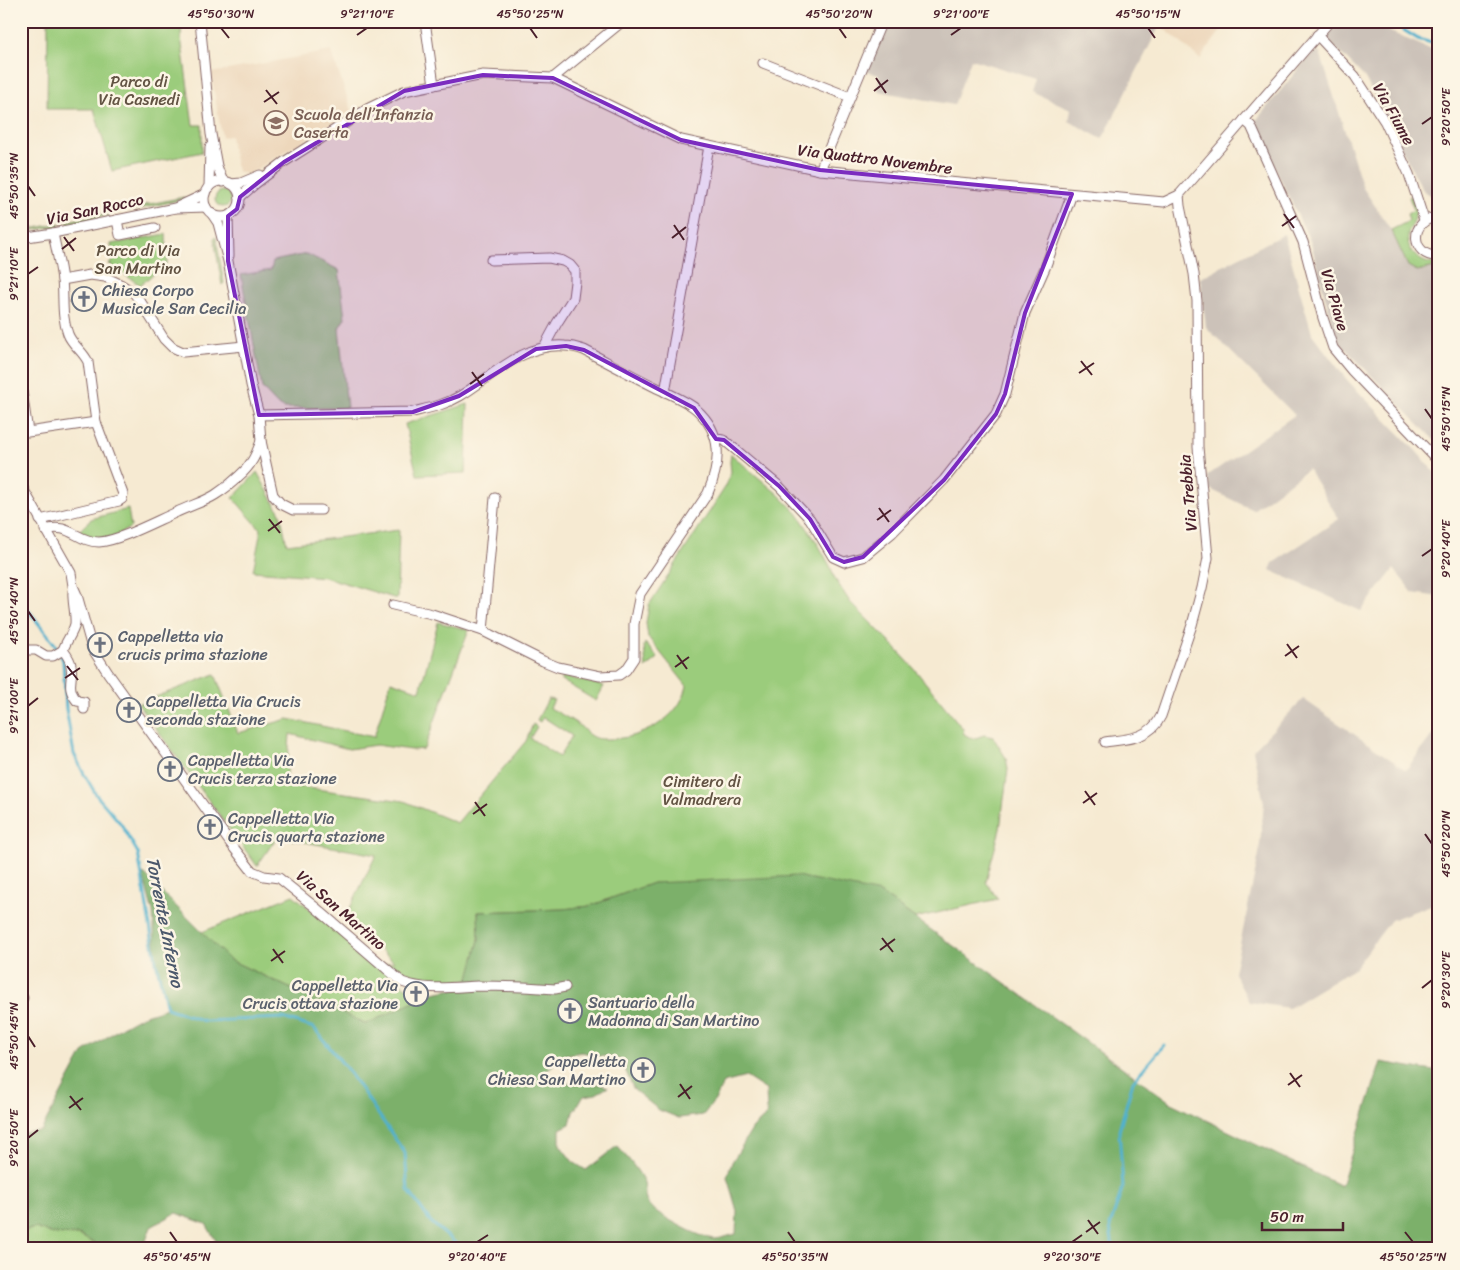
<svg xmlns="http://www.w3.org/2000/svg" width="1460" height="1270" font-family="Sriracha,sans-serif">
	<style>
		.built { fill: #edd7bb }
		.industrial { fill: #ccc2b9 }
		.green { fill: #9bcc7b; stroke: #727653 }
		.forest { fill: #7cb06b; stroke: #63684b; fill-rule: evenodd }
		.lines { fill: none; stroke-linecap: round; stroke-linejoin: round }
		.stream { stroke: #4fb1ce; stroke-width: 3 }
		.street-casing { stroke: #866665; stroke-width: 11 }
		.street { stroke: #fff; stroke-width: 9 }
		.marked { fill: #7b2cbf; fill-opacity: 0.2; stroke: #7b2cbf; stroke-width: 4; stroke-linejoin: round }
		.ticks { fill: none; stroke: #4a1f2b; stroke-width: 2 }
		.labels { text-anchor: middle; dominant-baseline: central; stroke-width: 5; stroke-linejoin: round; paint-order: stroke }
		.park-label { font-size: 16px; fill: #625343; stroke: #fcf5e5 }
		.education-label { font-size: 16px; fill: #785e54; stroke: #fcf5e5; text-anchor: start }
		.street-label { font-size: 16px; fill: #4a1f2b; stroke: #fcf5e5 }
		.worship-label { font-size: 16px; fill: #5b616d; stroke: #fcf5e5; text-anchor: start }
		.water-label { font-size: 18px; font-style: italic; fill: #4c596c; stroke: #fcf5e5 }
		.neatline { fill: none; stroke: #4a1f2b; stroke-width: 2 }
		.ticks-label { font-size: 12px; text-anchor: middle; fill: #4a1f2b }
	</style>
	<rect width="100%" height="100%" fill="#fcf5e5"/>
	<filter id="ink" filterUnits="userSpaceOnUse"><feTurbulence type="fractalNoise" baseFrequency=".02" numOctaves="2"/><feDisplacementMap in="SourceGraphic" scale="10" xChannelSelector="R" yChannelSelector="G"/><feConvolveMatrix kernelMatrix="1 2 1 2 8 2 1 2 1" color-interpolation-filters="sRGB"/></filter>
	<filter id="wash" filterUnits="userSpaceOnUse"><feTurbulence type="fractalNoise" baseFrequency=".0096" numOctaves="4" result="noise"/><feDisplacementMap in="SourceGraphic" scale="20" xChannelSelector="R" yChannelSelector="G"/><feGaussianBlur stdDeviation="1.12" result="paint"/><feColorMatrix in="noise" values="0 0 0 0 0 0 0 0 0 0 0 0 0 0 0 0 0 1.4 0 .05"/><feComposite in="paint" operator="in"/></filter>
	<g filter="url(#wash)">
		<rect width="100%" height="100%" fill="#f6ead2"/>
		<g class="built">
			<polygon points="1162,21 1228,21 1200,59 1160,25"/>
			<polygon points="331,51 352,111 247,175 237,171 230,136 222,137 211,73"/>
		</g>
		<g class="industrial">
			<polygon points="888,21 1162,21 1106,132 1102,139 1069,121 1071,109 1032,92 1036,79 971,59 954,105 878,91 879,75 865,71"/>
			<polygon points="1343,21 1365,21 1439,53 1439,201 1423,190 1365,78 1325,37"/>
			<polygon points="1313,51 1320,53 1363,188 1391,230 1408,266 1439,265 1439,445 1336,339 1311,243 1254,123"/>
			<polygon points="1284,234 1312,334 1347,380 1416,451 1438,476 1439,476 1439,597 1413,593 1394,569 1361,611 1270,570 1273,563 1339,519 1308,469 1253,510 1210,489 1207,476 1295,415 1206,327 1200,278"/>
			<polygon points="1303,699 1406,770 1439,726 1439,902 1391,920 1355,968 1289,1008 1249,1002 1234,973 1259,854 1264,803 1253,750"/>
		</g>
		<g class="green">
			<polygon points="48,21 182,21 181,37 193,125 202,125 202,152 112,171 94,109 47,109"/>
			<circle cx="223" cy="199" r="8"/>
			<path d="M1412,196C1416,206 1417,214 1413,224C1411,227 1408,230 1408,235C1406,253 1422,265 1439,264V266L1417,271L1408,266L1391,230L1409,221L1407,214L1414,210L1409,197Z"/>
			<polygon points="184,197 184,199 130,211 129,210 130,208"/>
			<polygon points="107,213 108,215 69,224 67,223 68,221"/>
			<polygon points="59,223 60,225 59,226 21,232 21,229 36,228"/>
			<polygon points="166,234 167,263 140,285 109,264 113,261 111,244"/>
			<polygon points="216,237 224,283 222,285 214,238"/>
			<polygon points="307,254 339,270 345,318 339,328 347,408 284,408 277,404 262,388 241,275 271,270 273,261"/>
			<polygon points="468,404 466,473 417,475 405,424"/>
			<path d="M731,454L779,495L797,513L818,544L830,566L835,579L850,602L884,636L912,666L963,729L964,734L973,739L984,735L993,737L1006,758L1008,769L1000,829L986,882L998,899L915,918L880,893L653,883L590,906L563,909L478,912L479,940L469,979C451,981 421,985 404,977C398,974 390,968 385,963L394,962L346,916L376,855L277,837L257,866L138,704L215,674L238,733L288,719L374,737L391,681L420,691L438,622L469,630L424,749L411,750L376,745L349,749L290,734L286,785L404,801L457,823L526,741L533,724L537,727L530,738L559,757L572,736L543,717L540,722L537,720L548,699L554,700L550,708C560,714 571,719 580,726C584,729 587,734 591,736C596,739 602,739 606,739C640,740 679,720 687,686L648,637L646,623L649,605L726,486L731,472L730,462Z"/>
			<polygon points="257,472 280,513 287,544 399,530 397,599 325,577 253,571 261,530 233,498"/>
			<polygon points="128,509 131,527 109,540 78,536 80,530 91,519"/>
			<polygon points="645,643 658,658 646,668 644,646"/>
			<polygon points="562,676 604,686 596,701 561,680"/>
			<polygon points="293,895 404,986 423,995 416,1001 366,1024 230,960 202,932"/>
			<polygon points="35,1228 54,1234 79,1235 99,1246 97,1249 21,1249 21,1232"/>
		</g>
		<path class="forest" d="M142,872L230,960L366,1024L416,1001L423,995L458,988L467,985L479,940L478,912L563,909L590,906L653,883L797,876L880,893L1173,1104L1341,1186L1381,1062L1439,1072V1249H351L336,1242L319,1241L285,1249H229L216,1241L206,1224L176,1213L151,1227L143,1249H97L99,1246L79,1235L53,1234L35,1228L21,1232V1133L41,1131L83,1053L122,1027L142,1016L167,1008L156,962L153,912ZM582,1052L598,1056L612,1057L621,1060L634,1090L659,1110L679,1118L703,1115L716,1099L723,1083L746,1077L766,1090L767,1115L753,1128L732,1162L727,1177L737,1211L736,1234C730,1235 721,1239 714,1239C700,1238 659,1216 649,1205C642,1197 647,1188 643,1180C636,1167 627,1157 617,1146L586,1170L573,1162L560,1145V1129L570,1124L573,1112L584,1096L596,1094L608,1087L600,1084L562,1083L545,1073L562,1055Z"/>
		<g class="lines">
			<g class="stream">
				<polyline points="1389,21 1418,39 1439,45"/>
				<polyline points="21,601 54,643 63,660 66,709 74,754 84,774 97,796 121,824 138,853 156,962 167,1008 204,1021 283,1018 314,1028 347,1069 405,1153 408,1190 431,1222 462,1249"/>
				<polyline points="1113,1249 1110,1226 1123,1186 1119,1131 1133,1081 1164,1045"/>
			</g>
		</g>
	</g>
	<g filter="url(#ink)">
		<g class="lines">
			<defs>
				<g id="street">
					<polyline points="200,21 211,134 217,166 223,182"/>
					<polyline points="425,21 434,85"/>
					<polyline points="1317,35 1355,76 1385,122 1409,174 1424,220"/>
					<polyline points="763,63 850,97"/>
					<polyline points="553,78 623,21"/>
					<polyline points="1244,120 1251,126 1303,242 1323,318 1333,348 1352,371 1439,462"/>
					<polyline points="820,170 882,21"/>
					<circle cx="222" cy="199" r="18"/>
					<polyline points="231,184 241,183 260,175"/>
					<polyline points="209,187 210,147"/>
					<polyline points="240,197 255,184 284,162 369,108 404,91 483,75 553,78 681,140 820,170 1164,202 1179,195 1330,21"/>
					<polyline points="176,208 206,207"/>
					<polyline points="212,214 218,223 228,261 251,385 259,415 261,441 273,495 281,504 293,510 321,510"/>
					<polyline points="228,216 229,256"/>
					<path d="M1439,217C1408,218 1410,258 1439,256"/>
					<polyline points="117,220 120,235 155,228"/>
					<polyline points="21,238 53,233 175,208 205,194"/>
					<polyline points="491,260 549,258 563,261 570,265 575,271 575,282 573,298 557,323 544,347"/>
					<polyline points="62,280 90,275 105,277 120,284 134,293 142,304 164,339 172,347 183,352 244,346"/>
					<polyline points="21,384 28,432 96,422"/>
					<polyline points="665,392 709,146"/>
					<path d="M259,415L413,412C429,408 445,405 460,396C493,376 523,343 565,346C571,346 578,348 584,350C607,362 631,375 655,387C667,393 685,400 696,409C723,433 721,462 708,493L640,594L634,624V658L626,670L619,675L600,676L558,667L543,661L483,631L432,614L393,605"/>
					<polyline points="716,439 724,440 779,486 810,519 833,557 844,562 863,557 892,533 944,480 996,414 1005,394 1025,313 1045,268 1072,194"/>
					<path d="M21,485L71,573L73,586L77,595L92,648L108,673L234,848L252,871L264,876L279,878L315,907L402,982C425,991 454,987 478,986C504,986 530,987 555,989L565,987"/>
					<path d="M40,520L119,501L122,499L123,494L96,422L88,362C83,351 72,345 68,334C61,316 64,298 62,280C60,264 56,249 53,233"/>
					<path d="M45,530C69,522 77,542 99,542C119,541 158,520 177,512C189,506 204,502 215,495C223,490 232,483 239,476C251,466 256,455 261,441"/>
					<path d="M73,591C72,602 76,613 75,624C73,633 66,641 63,650C66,654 70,659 71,665C74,680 65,686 77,701L84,702V709"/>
					<polyline points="483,631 495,498"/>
					<polyline points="21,650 36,650 46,656 53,656 63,650"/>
					<path d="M1105,742C1127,739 1150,739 1161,716L1192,625L1202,588L1208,558L1198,447L1197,301L1194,274L1180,206L1179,195"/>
					<polyline points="21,1000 23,998"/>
				</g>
			</defs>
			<use href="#street" class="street-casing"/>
			<use href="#street" class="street"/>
		</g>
	</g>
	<path class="marked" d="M483,75L553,78L681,140L820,170L1072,194L1025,313L1005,394L996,414L944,480L863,557L844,562L833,557L810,519L779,486L724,440L716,439L694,408L584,350L566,346L536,349L459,396L413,412L259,415L228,261V216L237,209L240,197L284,162L404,91Z"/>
	<path class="ticks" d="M221,28L229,38M530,28L537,38M839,28L846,38M1148,28L1155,38M357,35L367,28M951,35L961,28M876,78L886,93M266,90L277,104M874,91L888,80M264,102L279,92M1422,124L1432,117M28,186L35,196M1284,214L1294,228M674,225L684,240M1282,226L1296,216M64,237L74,251M672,238L686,227M62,249L76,238M28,274L38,267M1081,361L1092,375M472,372L482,386M1079,373L1094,363M470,384L484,374M1425,409L1432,419M879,508L889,522M269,519L280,533M877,520L891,510M268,531L282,521M1422,556L1432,549M28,611L35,621M1287,644L1297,658M677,655L687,669M1285,656L1299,646M67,666L78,680M675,667L689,657M65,678L80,668M28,706L38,698M1085,791L1095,805M475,802L485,816M1083,803L1097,793M473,814L487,804M1425,834L1432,844M882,938L893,952M273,949L283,963M880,950L895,939M271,961L285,951M1422,988L1432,980M28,1036L35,1047M1290,1073L1300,1087M680,1084L690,1099M1288,1085L1302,1075M70,1096L81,1110M678,1097L692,1086M69,1108L83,1098M28,1138L38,1130M1088,1220L1098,1234M170,1232L177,1242M788,1232L795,1242M1086,1232L1100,1222M1405,1232L1413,1242M477,1242L488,1235M1072,1242L1082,1235"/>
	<defs>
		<symbol id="school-ring" viewBox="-11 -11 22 22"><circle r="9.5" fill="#fcf5e5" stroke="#8d6e63" stroke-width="1.5"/><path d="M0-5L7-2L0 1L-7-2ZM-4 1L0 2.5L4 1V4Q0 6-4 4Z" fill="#8d6e63"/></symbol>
		<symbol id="church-ring" viewBox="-11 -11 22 22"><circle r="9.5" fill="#fcf5e5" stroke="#6b7280" stroke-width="1.5"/><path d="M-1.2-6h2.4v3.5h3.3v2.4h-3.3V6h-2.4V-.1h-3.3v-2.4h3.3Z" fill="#6b7280"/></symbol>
	</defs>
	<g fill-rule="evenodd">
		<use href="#school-ring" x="262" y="109" width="28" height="28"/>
		<use href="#church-ring" x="70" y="285" width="28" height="28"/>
		<use href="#church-ring" x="86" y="631" width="28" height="28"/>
		<use href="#church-ring" x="115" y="696" width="28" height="28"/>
		<use href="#church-ring" x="156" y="755" width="28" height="28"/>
		<use href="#church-ring" x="196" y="813" width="28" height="28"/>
		<use href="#church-ring" x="402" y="980" width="28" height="28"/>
		<use href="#church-ring" x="556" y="997" width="28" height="28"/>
		<use href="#church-ring" x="629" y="1056" width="28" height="28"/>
	</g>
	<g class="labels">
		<g class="park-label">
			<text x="139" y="81">Parco di<tspan x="139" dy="18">Via Casnedi</tspan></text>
			<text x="138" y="250">Parco di Via<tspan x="138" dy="18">San Martino</tspan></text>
			<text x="702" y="781">Cimitero di<tspan x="702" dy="18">Valmadrera</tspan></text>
		</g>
		<g class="education-label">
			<text x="294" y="114">Scuola dell’Infanzia<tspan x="294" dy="18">Caserta</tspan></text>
		</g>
		<g class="street-label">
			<text transform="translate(1394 114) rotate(61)">Via Fiume</text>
			<text transform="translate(875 159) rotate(7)">Via Quattro Novembre</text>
			<text transform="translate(95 209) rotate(-12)">Via San Rocco</text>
			<text transform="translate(1335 300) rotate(74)">Via Piave</text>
			<text transform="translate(1188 493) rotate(-95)">Via Trebbia</text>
			<text transform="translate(341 910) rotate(41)">Via San Martino</text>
		</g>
		<g class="worship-label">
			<text x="102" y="290">Chiesa Corpo<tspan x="102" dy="18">Musicale San Cecilia</tspan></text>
			<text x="118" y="636">Cappelletta via<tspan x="118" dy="18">crucis prima stazione</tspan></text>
			<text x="146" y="701">Cappelletta Via Crucis<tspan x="146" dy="18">seconda stazione</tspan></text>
			<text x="188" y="760">Cappelletta Via<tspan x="188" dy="18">Crucis terza stazione</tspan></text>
			<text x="228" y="818">Cappelletta Via<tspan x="228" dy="18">Crucis quarta stazione</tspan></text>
			<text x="398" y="985" text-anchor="end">Cappelletta Via<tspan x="398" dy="18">Crucis ottava stazione</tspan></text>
			<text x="588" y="1002">Santuario della<tspan x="588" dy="18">Madonna di San Martino</tspan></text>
			<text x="626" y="1061" text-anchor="end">Cappelletta<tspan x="626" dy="18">Chiesa San Martino</tspan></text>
		</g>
		<g class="water-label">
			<text transform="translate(165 922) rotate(79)">Torrente Inferno</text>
		</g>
	</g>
	<rect width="1460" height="1270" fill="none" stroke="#fcf5e5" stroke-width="55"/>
	<path d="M1262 1222v8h81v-8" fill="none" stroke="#4a1f2b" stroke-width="2.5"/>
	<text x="1270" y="1222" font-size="15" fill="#4a1f2b" stroke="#fcf5e5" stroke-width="4" paint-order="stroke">50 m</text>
	<rect x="28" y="28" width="1404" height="1214" class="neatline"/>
	<g class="ticks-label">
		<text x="221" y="18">45°50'30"N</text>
		<text x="367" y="18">9°21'10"E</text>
		<text x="530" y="18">45°50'25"N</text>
		<text x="839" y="18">45°50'20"N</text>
		<text x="961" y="18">9°21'00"E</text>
		<text x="1148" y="18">45°50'15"N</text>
		<text transform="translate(1446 117) rotate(-90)" y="4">9°20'50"E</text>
		<text transform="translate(14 186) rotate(-90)" y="4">45°50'35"N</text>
		<text transform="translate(14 274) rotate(-90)" y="4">9°21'10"E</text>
		<text transform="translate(1446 419) rotate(-90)" y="4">45°50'15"N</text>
		<text transform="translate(1446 549) rotate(-90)" y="4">9°20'40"E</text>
		<text transform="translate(14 611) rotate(-90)" y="4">45°50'40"N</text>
		<text transform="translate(14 706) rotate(-90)" y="4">9°21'00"E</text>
		<text transform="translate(1446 844) rotate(-90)" y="4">45°50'20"N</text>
		<text transform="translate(1446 980) rotate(-90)" y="4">9°20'30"E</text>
		<text transform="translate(14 1036) rotate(-90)" y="4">45°50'45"N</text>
		<text transform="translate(14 1138) rotate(-90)" y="4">9°20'50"E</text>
		<text x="177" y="1261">45°50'45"N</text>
		<text x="477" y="1261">9°20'40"E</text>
		<text x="795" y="1261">45°50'35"N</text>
		<text x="1072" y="1261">9°20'30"E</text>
		<text x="1413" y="1261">45°50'25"N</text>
	</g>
</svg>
